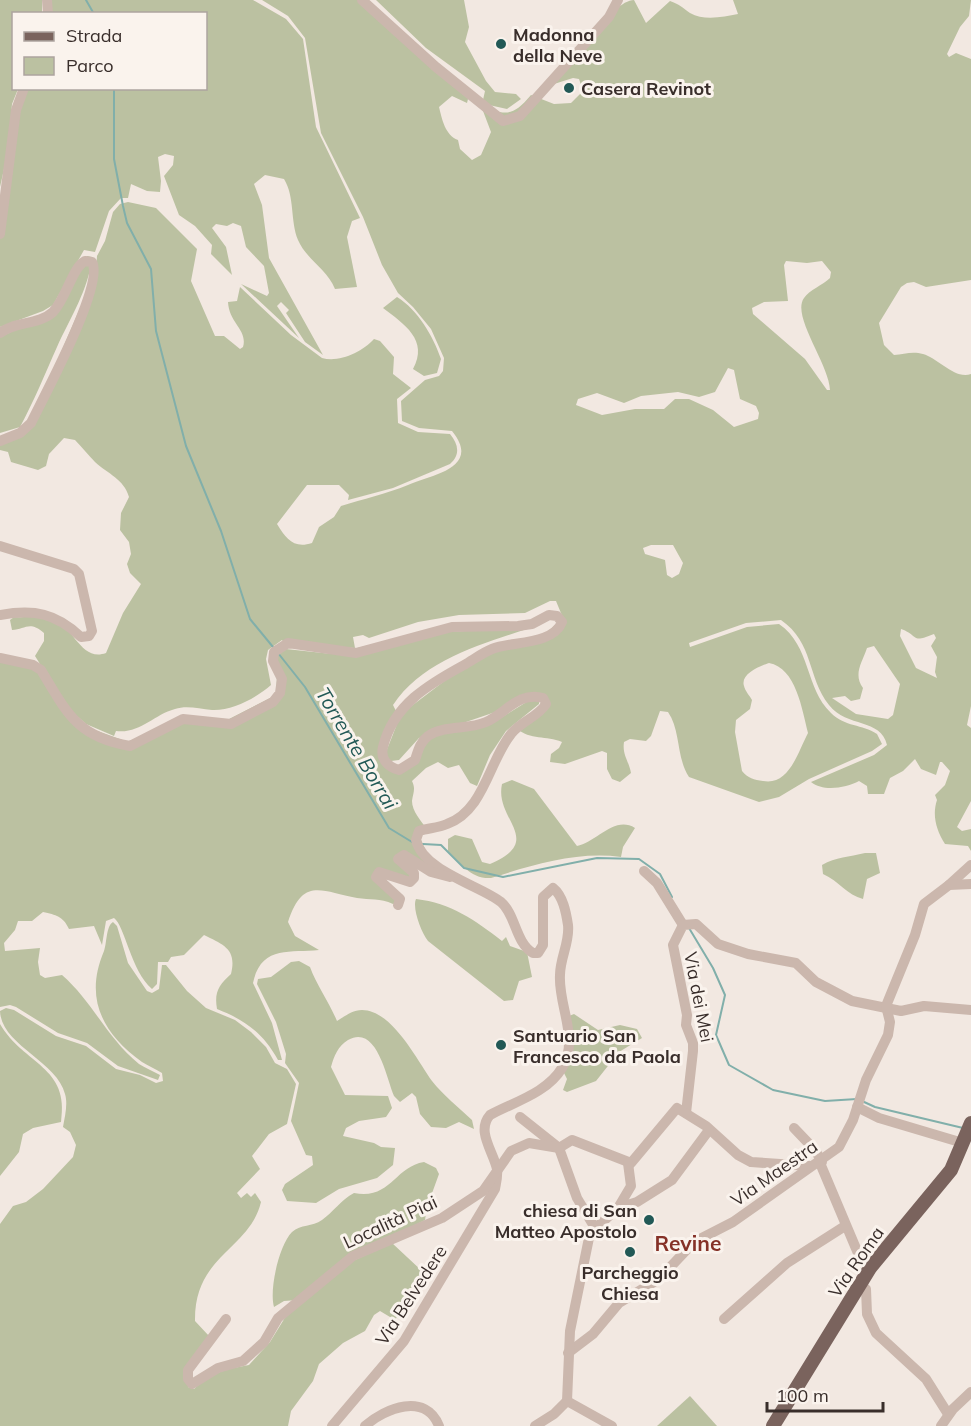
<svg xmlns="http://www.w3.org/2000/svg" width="971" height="1426" font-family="Mulish,sans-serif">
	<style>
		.green { fill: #bbc1a1; fill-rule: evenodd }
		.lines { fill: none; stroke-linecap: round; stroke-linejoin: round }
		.stream { stroke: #81afaa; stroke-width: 2 }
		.minor { stroke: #cbb7ad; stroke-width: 10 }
		.major { stroke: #7a635d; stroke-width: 14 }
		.poi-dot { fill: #225956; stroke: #faf3ed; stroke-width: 2 }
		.labels { text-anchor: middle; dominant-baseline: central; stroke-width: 6; stroke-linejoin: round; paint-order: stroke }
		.poi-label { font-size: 18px; font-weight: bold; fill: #392e2b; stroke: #faf3ed; text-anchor: start }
		.street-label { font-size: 18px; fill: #392e2b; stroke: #faf3ed }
		.water-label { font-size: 20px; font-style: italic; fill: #225956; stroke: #faf3ed }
		.quarter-label { font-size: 21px; font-weight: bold; fill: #853127; stroke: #faf3ed }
	</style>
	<rect width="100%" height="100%" fill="#f2e8e1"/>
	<g class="green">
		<polygon points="0,0 42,0 42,13 14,14 14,88 18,89 12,104 8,151 0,187"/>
		<path d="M47,0H253L286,19L303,39L316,127L360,218L352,221L347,237L357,287L335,289C327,269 306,259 298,240C290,220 295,197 284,179L265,175L254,184L262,205L269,258L323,355L305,342L286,313L289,310L281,302L277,306L299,338L241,284L267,296L269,293L264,266L246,247L241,226L233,223L227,226L216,224L212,228L226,247L232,275L211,254L212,245L195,226L179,215L164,176L173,165L174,156L165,154L158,157L161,181L160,192L147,191L131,184L128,198H121L109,211L95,252L84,250L53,305L43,311L0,327V217L24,89L206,88V14L48,13Z"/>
		<path d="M262,0H361L469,95L467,103L452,96L439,107C442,119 445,135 458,140L460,149L472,160L481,155L491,132L480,103C503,116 512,118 531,95L554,104L571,103L583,91L579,79L573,78L554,84C569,66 612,0 634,0L646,23L670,1C679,4 683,8 690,13C704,21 723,17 738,14L733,0H971L969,16L960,27L947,54L949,57L956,53L971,59V280L926,287L914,282L907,283L901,287L879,323L884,345L894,355C904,354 913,351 923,354C938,358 955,380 971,374V706L967,725L971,728V801L957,827L962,831L971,829V851L968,846L945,844C936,830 932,815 937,800L935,795L945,785L950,771L942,762H940L936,775L921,769L915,759L903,771L890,778L884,794H868L867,786L859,781C846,788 823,792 811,782L874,755L887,745C881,718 847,728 829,705C807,677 814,643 781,620L746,623L689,643L690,647L747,627L779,624C811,646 805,688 831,713C845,727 862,724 877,734L882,744L872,751L809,779L779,797L759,802L689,777C676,757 681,731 668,712L660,711L651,736L646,741L630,739L624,742C622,755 629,761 631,773L620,782L612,779L607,769V753L602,751L565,764L550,762L551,754L559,748L562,742C546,735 531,741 516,728L540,712L542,696L419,738L399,760L391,761L384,757L401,714L476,657L546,633L563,618L556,601H550L525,613L459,615L418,622L369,638L363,635L353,637L355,648L285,644L282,640L268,650L266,659L271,685C256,698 232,711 212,710C199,709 187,705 175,709C153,715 140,734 116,731L114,736L86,724L67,707L35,656L44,641V633C29,620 25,630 12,630L10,620L14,617C25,618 43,615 53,619C74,627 81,662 106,653L123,613L141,584L130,573L127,564L131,554L129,542L120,530L121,513L129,497C124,479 108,474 95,462C88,455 82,447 75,440L64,438L49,454L46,466L38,470L11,462L8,452L0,450V439L19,435L37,408L96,271L97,256L105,241L113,212L120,204L128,202L156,208L197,249L191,281L215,336H224L240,349L243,347C248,330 229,323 228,302L237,301L240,287L291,335L322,358C339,363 362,352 374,339L380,341L394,357L393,374L411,388L397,399L398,423L418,432L450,434C458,444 461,454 450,464L393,488L348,500L349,495L339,485H307L277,524C286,539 294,549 312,543L319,527L334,517L341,506C363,499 386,494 408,485C432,475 482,468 452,431L419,428L402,421L401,401L425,380L439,376L443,371L444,358L431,329L413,307L398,293L382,265L363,217L321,133L305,38L288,16ZM786,261L807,263L822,261L831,272L830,278C823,285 809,290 804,298C791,316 829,364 830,390H827L805,359L753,314L752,308L764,302L788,301L784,265ZM728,368L734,370L740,399L756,406L759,413L758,419L734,427L713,410L689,399H675L664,409H635L602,415L576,405L578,399L597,393L624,403L641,396L678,392L699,397L715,392ZM651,545H673L683,563L679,574L672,578L667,575L665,560L645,554L643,548ZM901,629C919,635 910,644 934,634L936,638L931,646L937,657L935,672L937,678L916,668L900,636ZM874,646L900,684L893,715L888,719L856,714L832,698L845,696L851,701L860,699L863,688C853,674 862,663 867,648ZM769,663C796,668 802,709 808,733C798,752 789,786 763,781C754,780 748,778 742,771L735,732L736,720L750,709L752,700C750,696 745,691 744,686C740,674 760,666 769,663Z"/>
		<polygon points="376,0 464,0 469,27 465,42 486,81 495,92 516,94 521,99 507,109 489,105 483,100 485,91 426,48"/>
		<path d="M87,256L92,257C89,289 70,318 57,347C45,374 34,401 20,427L0,433V337L46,316Z"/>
		<path d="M397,297C418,310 433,336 441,359L437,373L424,376L413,369C429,340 404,324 383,308Z"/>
		<path d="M530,628C482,644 423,660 393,705L396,711L378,748L390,767L407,763L430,737L496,721L528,701H539V704L506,731L490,755L477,786L470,783L459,765L448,768L438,762L426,768L412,781C416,789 413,793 412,801C412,811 421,821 427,829L418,833L432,865L408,870L410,878L377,871L399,902L393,904C380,898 370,900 357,898C320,891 303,877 288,922L295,936L319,950C290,953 261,945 253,983L272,1023L282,1060H278C263,1033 245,1020 217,1009C214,992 219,985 231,974C237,949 224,945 204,935L184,955L171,957L168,962H158L157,984L152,989C131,971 125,926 114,918L106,921L102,945L94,926L69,929C63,916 56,915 43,912L32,921H18L15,930L4,943L5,951L40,948L38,962L40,975L45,978L62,975C92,1001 107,1038 139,1064C145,1068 153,1071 160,1075L158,1080L118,1066L87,1043L58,1033L16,1007L10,1005L0,1007V662L31,668L39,672L73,722L128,742L166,724L229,719L276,695L278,655L286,649L332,654L420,633Z"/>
		<path d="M512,780L534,789L577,846C596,843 614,815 635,828L623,847L621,857C577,851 533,865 491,878C470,879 462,864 448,851V839L455,835L472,839L482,862L490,864C546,840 494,820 502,784Z"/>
		<path d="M865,853H876L880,873L867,879L863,899C847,895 839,881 823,874L822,865C836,857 849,857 865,853Z"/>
		<path d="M416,899C451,903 475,920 502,941L506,937L510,946L527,952L532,977L519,981L513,1000L504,1001L428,941C421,932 412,908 416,899Z"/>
		<path d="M113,922L117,926L128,963L147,991L152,993L159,989L162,965H166L187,991L206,1008L235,1020L251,1032L266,1047L275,1063L287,1069L296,1084L287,1124L269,1134L252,1156L260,1169L237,1193L241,1198L247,1193L251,1197L255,1193L261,1202C250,1249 194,1255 195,1321L209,1336L193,1357L188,1387L194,1389L207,1377L228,1369L249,1365L270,1342L286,1316L342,1266L392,1243L422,1271V1277L395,1320L380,1311L374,1315L365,1331L343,1343L319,1364L313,1381L291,1411L288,1426H0V1224L13,1206L26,1202L43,1189L73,1157L76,1145L70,1132L63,1127C65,1116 68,1104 65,1094C57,1061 1,1045 0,1011L6,1008L14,1010L56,1036L86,1046L116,1069L140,1075L156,1083L163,1081L162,1073C156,1069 148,1066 142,1062C102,1033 84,998 104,951C107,943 106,926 113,922Z"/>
		<path d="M299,961L310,967C317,986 329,1002 337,1021C344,1017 352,1010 362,1010C392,1010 417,1060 432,1081C443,1095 459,1108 472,1120L474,1129L459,1122L446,1128L431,1127L420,1114L416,1097L412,1093L400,1102L394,1096C386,1077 377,1024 348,1040C338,1046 334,1056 331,1067L345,1095L388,1096L392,1108L386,1117L359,1121L346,1128L343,1136L374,1143L381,1147L395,1148L393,1165L377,1178L339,1189L316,1203L287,1201L282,1190L285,1184L313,1165L312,1156L306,1155L291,1121L299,1083L285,1063L286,1054L276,1022L257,984L258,979L271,977L291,962Z"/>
		<polygon points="574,1014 598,1030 620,1025 637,1029 642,1038 619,1052 596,1081 567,1092 563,1090 567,1079 563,1071 569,1016"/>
		<path d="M0,1024C24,1065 70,1066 61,1122L33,1128L23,1134L19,1152L0,1176Z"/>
		<path d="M424,1162L436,1168L439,1174L427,1207L425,1220L374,1247L298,1300L284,1301L274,1307C269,1290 279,1245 292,1232C301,1224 312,1227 322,1220C333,1212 341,1200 354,1193C391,1200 394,1167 424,1162Z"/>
		<polygon points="690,1396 717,1426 657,1426"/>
	</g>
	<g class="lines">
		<g class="stream">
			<polyline points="86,0 94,14"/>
			<polyline points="114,88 114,159 123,206 127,223 151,269 156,331 186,446 221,531 250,619 273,647"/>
			<polyline points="278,653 305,687 389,828 412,842"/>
			<polyline points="423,844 441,845 464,868 503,877 597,858 639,859 660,874 672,897"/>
			<polyline points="689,928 713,968 725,995 716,1035 729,1065 773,1090 825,1101 857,1099"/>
			<polyline points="862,1101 875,1107 963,1128"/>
		</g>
		<g class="minor">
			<polyline points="47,0 48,14"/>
			<polyline points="362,0 436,67 503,121 520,116 609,17 618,0"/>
			<polyline points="0,234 16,110 24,88"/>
			<path d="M0,333C15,321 39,325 53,312C67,297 72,268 85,261L92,262C105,284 44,396 31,423L20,433L0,441"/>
			<path d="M0,546L74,569L79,574L92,631L89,636L81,637C56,613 34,609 0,615"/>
			<path d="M0,658L33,665L41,670C67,713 77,737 130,746L183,719L231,724L273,702L280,693L282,679L273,661L274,652L288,643L356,653L452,627L518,626L532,624L549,615L557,616L562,622C553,645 512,641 492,649C482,653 473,660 464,665C429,684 393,705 383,747C380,759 388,767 399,770L415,760C418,751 420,742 428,736C444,725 468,730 486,722C506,713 519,691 543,698L546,704C538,717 521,721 511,734C489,761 484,811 447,824C438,828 428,828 419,831L416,840C423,871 481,886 501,902C516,915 515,942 533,953H538L543,945V897L553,888C563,896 566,912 568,925C570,942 560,958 560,975C558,1006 580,1039 562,1068C547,1093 514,1102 490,1115C476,1131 493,1151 497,1169C498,1176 496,1183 495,1189L404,1341L332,1426"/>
			<polyline points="644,871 657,883 683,925"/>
			<polyline points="949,885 971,865"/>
			<polyline points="398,905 400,899 376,877 379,872 410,882 414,878 414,873 398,859 404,855 431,872 450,877"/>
			<polyline points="857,1107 879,1118 963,1143"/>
			<polyline points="686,1113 693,1051 693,1043 686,1025 687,1015 673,945 683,925 696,924 718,944 748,954 796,963 816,982 852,1001 901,1011 924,1006 971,1010"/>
			<polyline points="520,1117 559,1148 577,1198 595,1228"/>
			<polyline points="794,1128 815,1150 822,1162"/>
			<polyline points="559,1148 572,1140 631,1163 677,1108 706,1126 738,1155 751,1162 810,1166"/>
			<polyline points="820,1163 860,1258 870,1268"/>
			<polyline points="618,1208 631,1186 628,1163"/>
			<polyline points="860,1284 866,1289 867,1314 876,1333 926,1379 948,1414"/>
			<polyline points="226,1319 188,1370 188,1379 192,1384 218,1368 243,1361 264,1342 278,1318 353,1256 442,1218 483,1191 511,1151 529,1143 559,1148"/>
			<polyline points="724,1319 787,1263 845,1226"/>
			<polyline points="568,1353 593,1334 619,1303 659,1279 694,1242 733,1222 839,1147 853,1120 866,1080 888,1035 890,1022 886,1006 915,935 924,904 949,885 971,884"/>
			<polyline points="567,1401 612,1426"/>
			<path d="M365,1426C385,1408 426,1392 439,1426"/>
			<polyline points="535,1426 554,1414 567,1401 570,1331 590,1233 618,1208 637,1202 672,1180 709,1130"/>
			<polyline points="941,1426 953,1409 971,1392"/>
		</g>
		<polyline class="major" points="773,1426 870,1268 951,1170 971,1123"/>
	</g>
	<g class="poi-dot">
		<circle cx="501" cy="44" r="6"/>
		<circle cx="569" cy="88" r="6"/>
		<circle cx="501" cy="1045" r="6"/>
		<circle cx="649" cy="1220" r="6"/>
		<circle cx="630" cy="1252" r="6"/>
	</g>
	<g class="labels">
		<g class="poi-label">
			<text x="513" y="34">Madonna<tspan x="513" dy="21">della Neve</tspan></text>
			<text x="581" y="88">Casera Revinot</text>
			<text x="513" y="1035">Santuario San<tspan x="513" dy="21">Francesco da Paola</tspan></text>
			<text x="637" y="1210" text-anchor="end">chiesa di San<tspan x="637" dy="21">Matteo Apostolo</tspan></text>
			<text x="630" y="1272" text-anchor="middle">Parcheggio<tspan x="630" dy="21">Chiesa</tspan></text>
		</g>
		<g class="street-label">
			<text transform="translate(699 997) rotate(79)">Via dei Mei</text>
			<text transform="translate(774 1173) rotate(-35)">Via Maestra</text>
			<text transform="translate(390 1222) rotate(-25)">Località Piai</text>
			<text transform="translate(856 1262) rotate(-55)">Via Roma</text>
			<text transform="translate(411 1295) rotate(-57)">Via Belvedere</text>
		</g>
		<g class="water-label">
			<text transform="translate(357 748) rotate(59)">Torrente Borrai</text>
		</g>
		<g class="quarter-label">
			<text x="688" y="1243">Revine</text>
		</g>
	</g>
	<rect x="12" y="12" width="195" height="78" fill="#faf3ed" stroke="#ada49f" stroke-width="1.5"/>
	<rect x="24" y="32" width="30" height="9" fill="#7a635d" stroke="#ada49f" stroke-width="1.5"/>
	<text x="66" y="42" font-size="18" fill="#392e2b">Strada</text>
	<rect x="24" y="57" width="30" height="18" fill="#bbc1a1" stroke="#ada49f" stroke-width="1.5"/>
	<text x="66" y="72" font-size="18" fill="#392e2b">Parco</text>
	<path d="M767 1402v9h116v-9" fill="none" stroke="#392e2b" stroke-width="3"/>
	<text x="776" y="1402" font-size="18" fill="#392e2b" stroke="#faf3ed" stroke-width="4.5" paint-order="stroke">100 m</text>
</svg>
